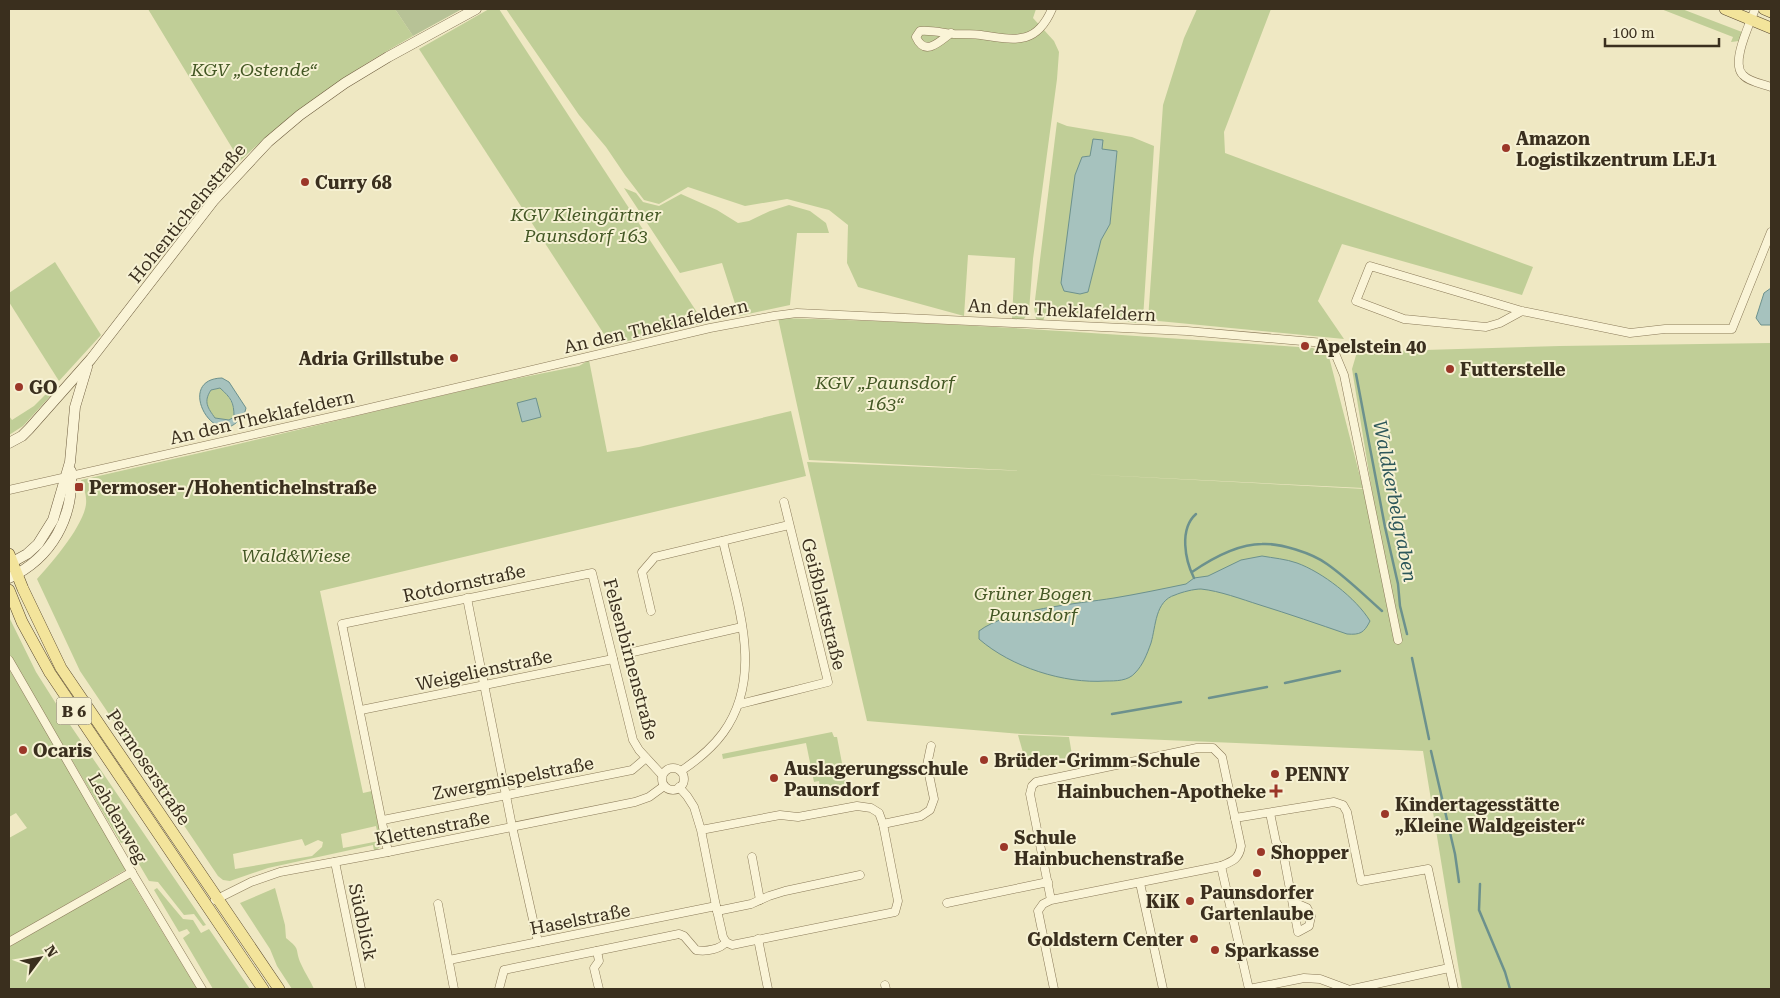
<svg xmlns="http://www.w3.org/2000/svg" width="1780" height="998" font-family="'Roboto Serif',serif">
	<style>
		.green { fill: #c0ce97; fill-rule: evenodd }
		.cemetery { fill: #b7c296 }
		.water { fill: #a6c2be; stroke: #6c918d; fill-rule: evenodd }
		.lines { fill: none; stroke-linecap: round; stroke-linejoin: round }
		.stream { stroke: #6c918d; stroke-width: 2.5 }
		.street-casing { stroke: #8a7a59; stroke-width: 9 }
		.secondary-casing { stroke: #6c5b3d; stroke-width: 11 }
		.primary-casing { stroke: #58472e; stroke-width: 12 }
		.street { stroke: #faf4d7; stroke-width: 8 }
		.secondary { stroke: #faf4d7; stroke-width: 10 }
		.primary { stroke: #f3e49b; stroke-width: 11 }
		.poi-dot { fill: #9b3728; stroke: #f6f1d3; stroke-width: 2 }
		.labels { text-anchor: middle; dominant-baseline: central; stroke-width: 4; stroke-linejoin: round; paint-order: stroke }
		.shield { fill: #f6f1d3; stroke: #726954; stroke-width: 1 }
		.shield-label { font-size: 16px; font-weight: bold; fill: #3a2f1e }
		.park-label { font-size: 18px; font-style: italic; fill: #435724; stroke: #f6f1d3 }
		.poi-label { font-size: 18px; font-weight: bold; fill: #3a2f1e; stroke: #f6f1d3; text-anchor: start }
		.street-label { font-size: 18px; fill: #3a2f1e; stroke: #f6f1d3 }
		.water-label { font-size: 19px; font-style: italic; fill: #2d575a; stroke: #f6f1d3 }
	</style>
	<rect width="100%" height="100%" fill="#efe8c3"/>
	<g class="green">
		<path d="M148,9H395L413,36C350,71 292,111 240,161Z"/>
		<polygon points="489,9 499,9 704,323 611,345 419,49"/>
		<polygon points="506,9 1036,9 1033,18 1054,41 1059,52 1057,79 1033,259 1029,311 1024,319 1012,319 1015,258 968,255 964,316 858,287 847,263 848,225 829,210 787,199 745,206 688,187 659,204 644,200 625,175 606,147 579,115"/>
		<polygon points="1197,9 1271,9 1224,132 1225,153 1533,267 1522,295 1342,244 1318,301 1344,339 1148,320 1163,105 1184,38"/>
		<polygon points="1661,9 1682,9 1742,32 1739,41 1731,42 1733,37"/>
		<path d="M1057,122L1067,126L1132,137L1154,146L1143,319L1135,323L1070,312L1045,315L1043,321L1036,319L1034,308ZM1117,151L1110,224L1101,240L1088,292L1082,157Z"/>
		<polygon points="624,188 636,193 643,202 659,206 681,194 717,210 738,223 749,221 770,211 789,205 810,211 826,223 829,233 797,233 790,305 739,316 722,263 680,273"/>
		<polygon points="55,262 101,335 59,381 9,302 9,293"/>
		<path d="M778,318C957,322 1135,336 1313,348L1329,357L1363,488L1080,474L1365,489L1381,546L1352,369L1357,352L1560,346L1771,343V989H1462L1423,751L1021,734L867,721L807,462L1027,471L809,460Z"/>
		<path d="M589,360L607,452L639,447L791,411L806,476L320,591L363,793L372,791L383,843L379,848L374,851L373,845L268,868L230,881L223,880L218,876L80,671L37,579C51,564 89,520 86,499C86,493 83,486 81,480L230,446L504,381L579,366ZM376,826L379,841L343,848L341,834ZM302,839L305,846L318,840L323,842L322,847L312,856L235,869L233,854Z"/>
		<path d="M220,388C230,397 234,403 234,417L229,420L215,418C208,408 203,402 211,390Z"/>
		<polygon points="51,389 53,393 23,426 9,435 9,416 12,420 34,406"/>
		<polygon points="9,617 36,672 60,710 206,925 203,926 194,914 184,915 158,882 149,881 126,842 121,843 9,654"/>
		<polygon points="9,669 127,869 9,938 9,838 27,828 16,813 9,817"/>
		<polygon points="832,732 834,737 837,737 846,784 820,789 819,781 814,782 806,743 723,759 722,754"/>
		<polygon points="1018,735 1069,737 1073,761 1028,770"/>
		<polygon points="129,877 197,989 9,989 9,947"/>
		<polygon points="157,888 183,919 193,920 201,933 209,929 250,989 213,989 183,938 190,933 187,929 179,932 154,890"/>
		<path d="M275,888L285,925L286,938C302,951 294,948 301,964C305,973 310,980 314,989H292L277,966L270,949L240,903Z"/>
	</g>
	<polygon class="cemetery" points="395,9 462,9 413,36"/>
	<g class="water">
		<polygon points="1093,139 1103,140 1102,149 1117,151 1110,224 1101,240 1088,292 1080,294 1064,291 1061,283 1075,175 1082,157 1090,156"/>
		<polygon points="1771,288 1771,325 1761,325 1756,318 1764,293"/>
		<path d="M222,378L229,382L246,408C245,414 242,417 238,421C213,448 175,379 222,378ZM220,388C231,398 234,402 234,417L229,420L215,418C208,408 203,402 211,390Z"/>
		<polygon points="536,398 541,417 522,422 517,403"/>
		<path d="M1262,556C1273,558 1286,559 1297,563C1322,572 1356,598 1370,621C1364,633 1360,635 1347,634C1318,624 1289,614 1260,605C1241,599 1220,591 1201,589C1194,589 1182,592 1175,595C1155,601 1156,626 1151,643C1147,654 1143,665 1135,673C1128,681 1116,681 1106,681C1064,684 1011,667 979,639V631C1008,609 1077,604 1114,598C1138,594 1162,589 1186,584L1194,578L1208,576L1241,560Z"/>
	</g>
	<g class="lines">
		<g class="stream">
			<polyline points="1356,374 1385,527 1398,584 1400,606 1407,634"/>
			<path d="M1192,572C1211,559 1238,544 1262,544C1280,543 1312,553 1327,564C1347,578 1364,595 1382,611"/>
			<path d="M1194,578C1185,560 1179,529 1196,514"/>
			<polyline points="1412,658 1429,739"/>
			<polyline points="1285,683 1340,671"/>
			<polyline points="1209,698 1267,687"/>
			<polyline points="1112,714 1181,702"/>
			<polyline points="1431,751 1455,854 1459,882"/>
			<polyline points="1480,884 1479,910 1505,972 1510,989"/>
		</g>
		<defs>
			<g id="street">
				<path d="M1755,9C1750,24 1730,63 1743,75C1749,82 1763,84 1771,87"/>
				<path d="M951,33C939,42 925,57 916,37L920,31C932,30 943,33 954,34C963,34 972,34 981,35C1015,40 1036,46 1052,9"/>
				<polyline points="1522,311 1500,323 1486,327 1404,319 1356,301 1370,266 1522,311 1630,333 1665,329 1732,329 1771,232"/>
				<polyline points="9,490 353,412 710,328 774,316 797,313 1187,331 1302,341 1324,343 1334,351 1344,375 1398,640"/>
				<polyline points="467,598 512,826 538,942"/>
				<polyline points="651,611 642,572 655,557 789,525"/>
				<polyline points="633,652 742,627"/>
				<polyline points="9,660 128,866 202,989"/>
				<polyline points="740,704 828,682 784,502"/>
				<polyline points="361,710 613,659"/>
				<circle cx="673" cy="779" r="11"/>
				<path d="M681,771C696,761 712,748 723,733C765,675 737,604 723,541"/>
				<polyline points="679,787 687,796 694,807 701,830 716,906 723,937 726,942 732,945 895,912 898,901 883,824 879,813 871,808 857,806 798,817 780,815 701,830"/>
				<polyline points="1270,813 1276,842 1283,852 1298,932 1309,926 1311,916 1307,908 1293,902"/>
				<polyline points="1235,818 1334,802 1343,805 1347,812 1361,881 1428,869 1454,989"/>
				<polyline points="383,820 632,770 646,758"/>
				<polyline points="883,824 921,816 930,810 934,799 927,765 931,746"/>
				<polyline points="388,852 342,624 592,573 633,740 639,750 662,775"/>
				<polyline points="752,857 760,900"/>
				<polyline points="335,862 361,989"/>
				<polyline points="1221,866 1249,989"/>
				<polyline points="1140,883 1163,989"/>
				<polyline points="215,900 251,882 280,872 388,852 635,802 649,797 664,786"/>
				<path d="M1051,900L1221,866C1233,861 1239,859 1241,846L1222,757L1213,748H1197L1036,782L1032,786L1030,794L1051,900L1043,904L1038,911L1054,989"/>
				<polyline points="947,903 1048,882"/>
				<polyline points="438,904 454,989"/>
				<polyline points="717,911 751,904 769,896 785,891 860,875"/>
				<polyline points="758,939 768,989"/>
				<polyline points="9,942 132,872"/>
				<polyline points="597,951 599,961 594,968 599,989"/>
				<polyline points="449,960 716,906"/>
				<polyline points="885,985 886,989"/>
				<path d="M499,989L504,970L679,934L684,936L696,950C706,952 721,949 726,942"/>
				<polyline points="1249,989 1304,978 1320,979 1347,989"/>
				<polyline points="1353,989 1449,968"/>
			</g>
			<g id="secondary">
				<polyline points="9,443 22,436 29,429 91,359 214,200 268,142 300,115 345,83 388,57 476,9"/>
				<polyline points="9,564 27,554 38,544 53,520 70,462 75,407 87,367"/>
				<path d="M9,578C52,558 74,517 71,471"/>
			</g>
			<g id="primary">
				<polyline points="1725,9 1771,28"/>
				<polyline points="1764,9 1771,12"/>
				<polyline points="9,554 23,589 61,668 279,989"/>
				<polyline points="9,590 22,622 50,673 263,989"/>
			</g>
		</defs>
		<use href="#street" class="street-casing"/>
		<use href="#secondary" class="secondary-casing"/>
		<use href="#primary" class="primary-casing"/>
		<use href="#street" class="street"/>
		<use href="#secondary" class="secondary"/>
		<use href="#primary" class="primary"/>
	</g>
	<g class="poi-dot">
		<circle cx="1506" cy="148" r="5"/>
		<circle cx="305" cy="182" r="5"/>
		<circle cx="1305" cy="346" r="5"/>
		<circle cx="454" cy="358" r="5"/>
		<circle cx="1450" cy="369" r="5"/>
		<circle cx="19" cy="387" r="5"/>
		<rect x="74" y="482" width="10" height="10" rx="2.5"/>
		<circle cx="23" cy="750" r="5"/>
		<circle cx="984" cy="760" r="5"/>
		<circle cx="1275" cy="774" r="5"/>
		<circle cx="774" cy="778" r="5"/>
		<path d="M1273.5 783.5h5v5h5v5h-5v5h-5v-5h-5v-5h5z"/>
		<circle cx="1385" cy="814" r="5"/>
		<circle cx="1004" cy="847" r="5"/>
		<circle cx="1261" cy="852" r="5"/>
		<circle cx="1257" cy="873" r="5"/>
		<circle cx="1190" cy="901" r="5"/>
		<circle cx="1194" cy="939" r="5"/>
		<circle cx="1215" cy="950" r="5"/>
	</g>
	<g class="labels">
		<rect class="shield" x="56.5" y="697.5" width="35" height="27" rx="4"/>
		<g class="shield-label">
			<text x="74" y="711">B 6</text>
		</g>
		<g class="park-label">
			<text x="254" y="69">KGV „Ostende“</text>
			<text x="586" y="214">KGV Kleingärtner<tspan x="586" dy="21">Paunsdorf 163</tspan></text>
			<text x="885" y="382">KGV „Paunsdorf<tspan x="885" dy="21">163“</tspan></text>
			<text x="296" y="555">Wald&amp;Wiese</text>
			<text x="1033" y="593">Grüner Bogen<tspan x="1033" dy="21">Paunsdorf</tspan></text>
		</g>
		<g class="poi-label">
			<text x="1516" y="138">Amazon<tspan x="1516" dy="21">Logistikzentrum LEJ1</tspan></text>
			<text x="315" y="182">Curry 68</text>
			<text x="1315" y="346">Apelstein 40</text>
			<text x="444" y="358" text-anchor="end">Adria Grillstube</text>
			<text x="1460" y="369">Futterstelle</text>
			<text x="29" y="387">GO</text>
			<text x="89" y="487">Permoser-/Hohentichelnstraße</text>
			<text x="33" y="750">Ocaris</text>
			<text x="994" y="760">Brüder-Grimm-Schule</text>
			<text x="784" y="768">Auslagerungsschule<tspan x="784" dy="21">Paunsdorf</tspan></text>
			<text x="1285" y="774">PENNY</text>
			<text x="1266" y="791" text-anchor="end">Hainbuchen-Apotheke</text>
			<text x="1395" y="804">Kindertagesstätte<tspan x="1395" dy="21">„Kleine Waldgeister“</tspan></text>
			<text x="1014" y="837">Schule<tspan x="1014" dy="21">Hainbuchenstraße</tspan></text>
			<text x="1271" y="852">Shopper</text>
			<text x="1257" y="892" text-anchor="middle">Paunsdorfer<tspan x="1257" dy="21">Gartenlaube</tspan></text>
			<text x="1180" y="901" text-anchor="end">KiK</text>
			<text x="1184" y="939" text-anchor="end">Goldstern Center</text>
			<text x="1225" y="950">Sparkasse</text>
		</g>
		<g class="street-label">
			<text transform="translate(187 213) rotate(-51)">Hohentichelnstraße</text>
			<text transform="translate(1062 310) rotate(3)">An den Theklafeldern</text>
			<text transform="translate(656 326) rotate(-13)">An den Theklafeldern</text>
			<text transform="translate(262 417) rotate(-13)">An den Theklafeldern</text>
			<text transform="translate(464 583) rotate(-12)">Rotdornstraße</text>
			<text transform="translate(824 604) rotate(76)">Geißblattstraße</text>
			<text transform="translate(631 659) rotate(75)">Felsenbirnenstraße</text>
			<text transform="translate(484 670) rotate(-12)">Weigelienstraße</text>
			<text transform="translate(149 767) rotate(56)">Permoserstraße</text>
			<text transform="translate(513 778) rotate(-11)">Zwergmispelstraße</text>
			<text transform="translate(118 818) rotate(60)">Lehdenweg</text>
			<text transform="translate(432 828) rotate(-11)">Klettenstraße</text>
			<text transform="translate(580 919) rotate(-11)">Haselstraße</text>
			<text transform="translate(363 922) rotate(78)">Südblick</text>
		</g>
		<g class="water-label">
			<text transform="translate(1395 501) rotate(79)">Waldkerbelgraben</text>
		</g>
	</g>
	<rect width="1780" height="998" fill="none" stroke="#3a2f1e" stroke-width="20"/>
	<g transform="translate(40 958) rotate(58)" stroke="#f6f1d3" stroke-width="4" paint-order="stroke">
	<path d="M0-4L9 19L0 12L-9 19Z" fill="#3a2f1e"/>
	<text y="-8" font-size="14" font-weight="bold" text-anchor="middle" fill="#3a2f1e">N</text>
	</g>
	<path d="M1605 38v8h114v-8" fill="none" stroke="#3a2f1e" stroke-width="2.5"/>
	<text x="1612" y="38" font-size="15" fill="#3a2f1e" stroke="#f6f1d3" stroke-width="4" paint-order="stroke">100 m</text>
</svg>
